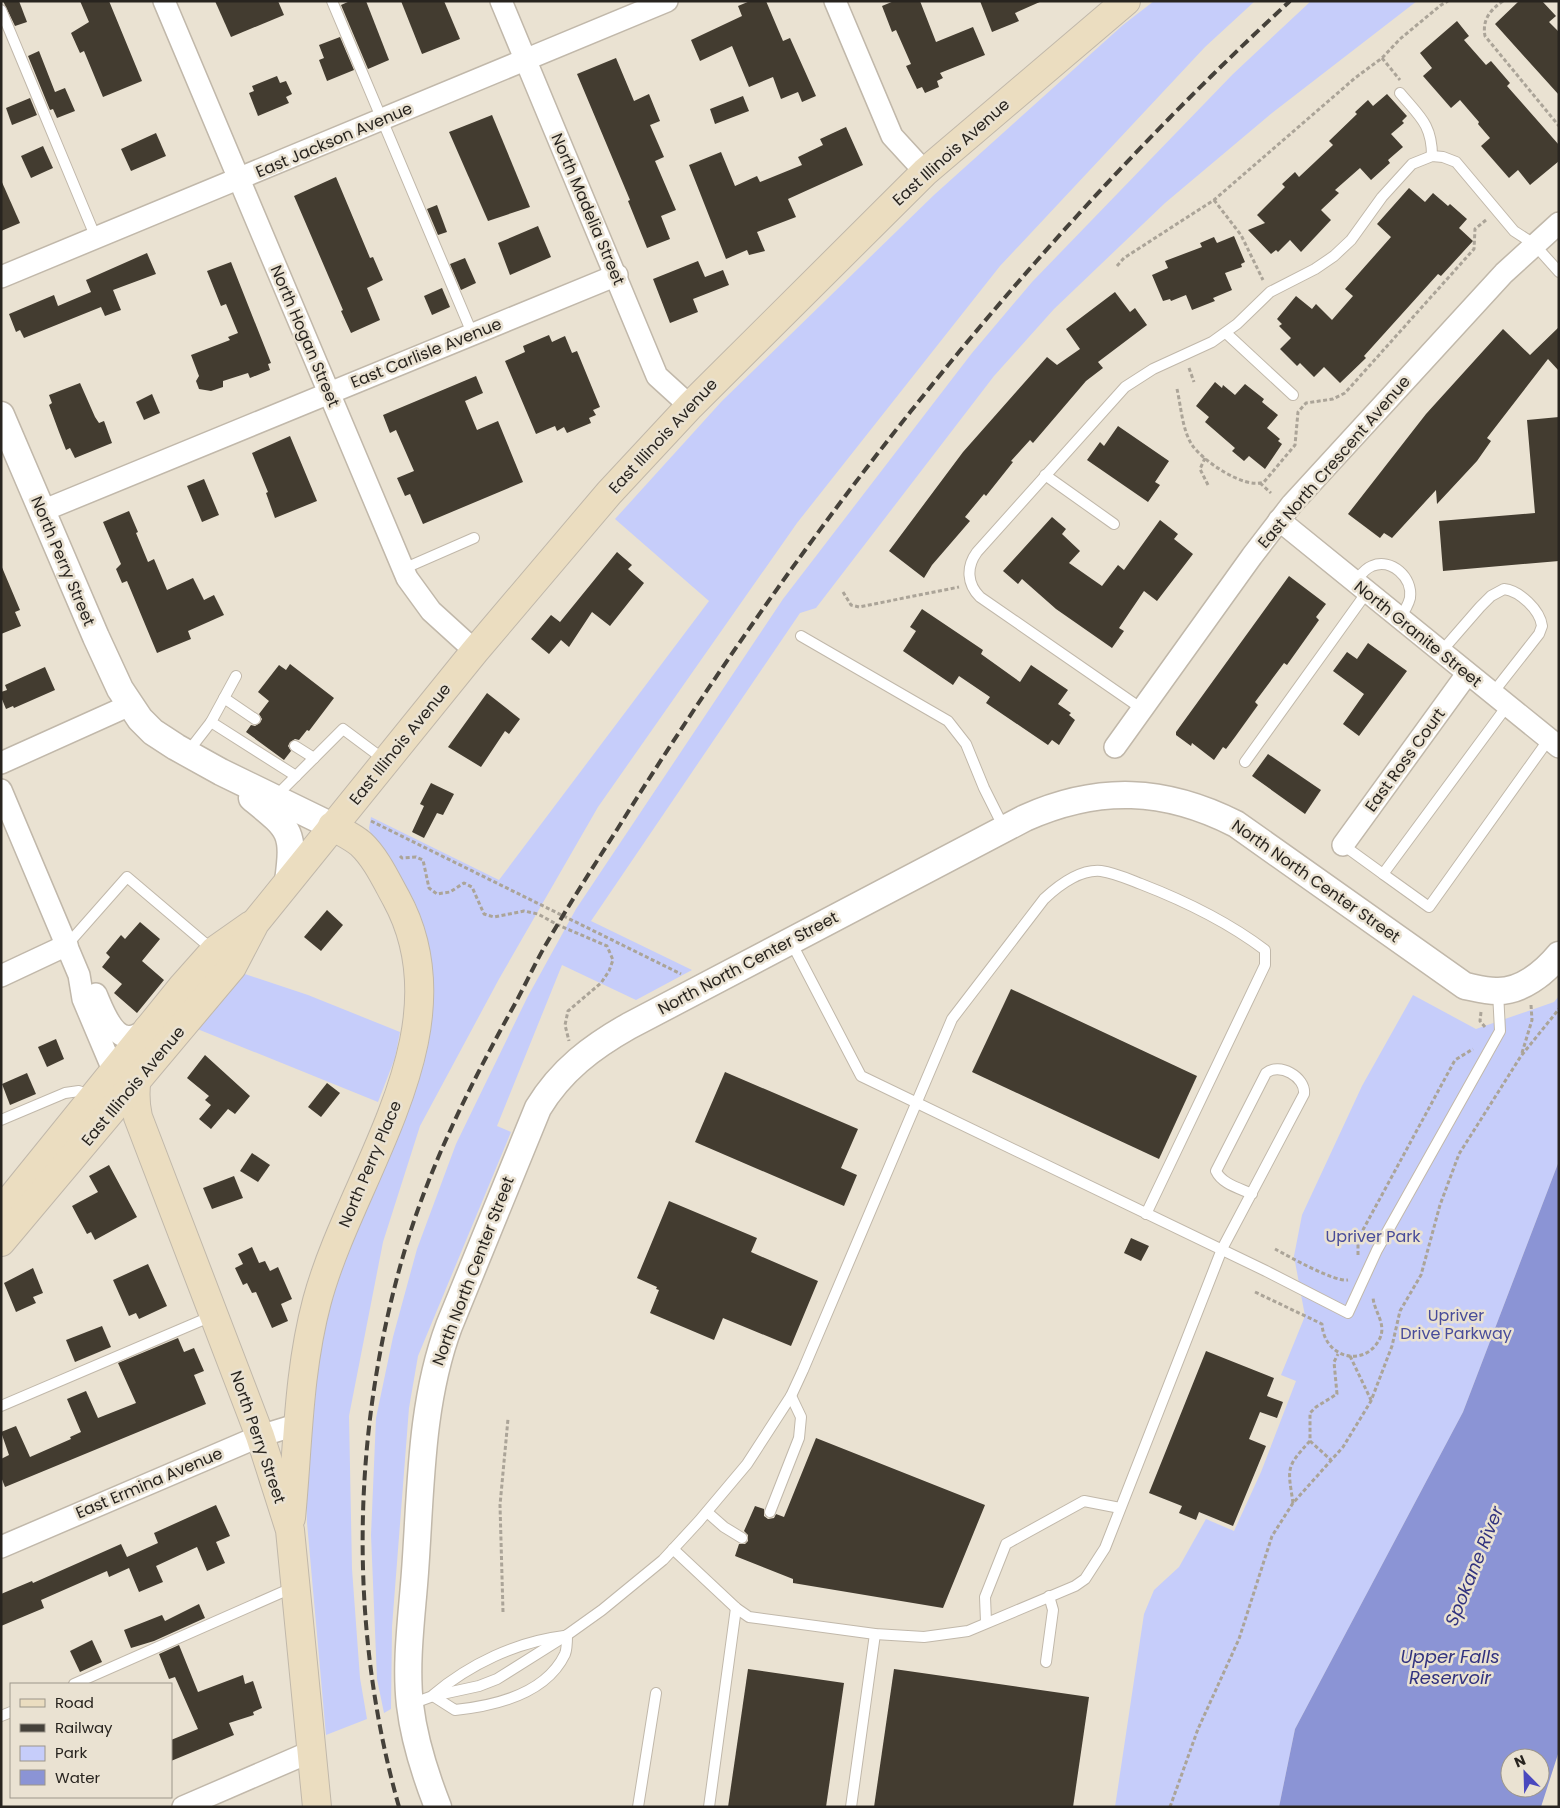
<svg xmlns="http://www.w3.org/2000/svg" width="1560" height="1808" font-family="Poppins,sans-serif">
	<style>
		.green { fill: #c6cdfa }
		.water { fill: #8b94d5; fill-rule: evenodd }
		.building { fill: #433c30 }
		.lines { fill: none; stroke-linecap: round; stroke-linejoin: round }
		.service-casing { stroke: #c1b8aa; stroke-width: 12 }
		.minor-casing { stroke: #c1b8aa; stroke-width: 24 }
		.tertiary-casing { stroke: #c1b8aa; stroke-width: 29 }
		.secondary-casing { stroke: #c1b8aa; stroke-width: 30 }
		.path { stroke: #aba498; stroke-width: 3; stroke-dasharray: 4 2.5; stroke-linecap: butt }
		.service { stroke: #fff; stroke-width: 10 }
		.minor { stroke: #fff; stroke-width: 21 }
		.tertiary { stroke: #fff; stroke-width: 26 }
		.secondary { stroke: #ebddc0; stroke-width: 28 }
		.rail { stroke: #45413a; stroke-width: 4; stroke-dasharray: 10 5; stroke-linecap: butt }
		.labels { text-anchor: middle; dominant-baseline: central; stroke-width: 5; stroke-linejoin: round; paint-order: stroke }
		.street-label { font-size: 16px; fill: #28241f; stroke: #eae2d2 }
		.park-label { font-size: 16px; fill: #484c9a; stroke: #eae2d2 }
		.water-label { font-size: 18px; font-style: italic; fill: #32337f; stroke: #eae2d2 }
	</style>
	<rect width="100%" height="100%" fill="#eae2d2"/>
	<g class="green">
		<polygon points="1154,1 1255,1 1205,47 1000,266 797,523 598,807 499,979 420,1126 383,1242 349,1416 352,1569 360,1678 367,1719 326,1735 307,1523 304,1440 315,1336 427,995 372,840 369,828 371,817 499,880 709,601 615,519 722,401 934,195 1123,25"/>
		<polygon points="1311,1 1417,1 1272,113 1165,203 1054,309 994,376 816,608 800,613 591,921 692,970 636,1000 562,965 497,1126 511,1132 418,1356 409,1408 392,1627 391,1709 384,1713 377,1679 371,1535 376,1418 393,1337 417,1249 456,1144 527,998 576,909 783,599 972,353 1032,282 1233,74"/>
		<polygon points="236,971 308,995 400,1032 395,1058 378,1102 190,1026"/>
		<polygon points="1413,995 1476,1029 1554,1002 1559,996 1559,1161 1463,1412 1295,1729 1279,1807 1115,1807 1144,1614 1154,1590 1179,1567 1206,1519 1234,1531 1261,1472 1296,1381 1281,1375 1305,1316 1294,1256 1302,1215 1362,1086"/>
	</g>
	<path class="water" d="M1559,1161V1751L1541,1807H1279L1295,1729L1463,1412ZM1510,1758H1540V1788H1510Z"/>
	<g class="building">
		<polygon points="3,1 19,1 27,22 15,26"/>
		<polygon points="80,1 109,1 142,81 103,97 84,51 80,53 71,33 89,22"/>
		<polygon points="215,1 278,1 284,15 231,37"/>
		<polygon points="350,1 366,1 389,60 368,69 341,5"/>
		<polygon points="401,1 444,1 460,39 422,54"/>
		<polygon points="750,1 766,1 783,41 790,38 816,96 802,102 798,92 781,99 773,77 749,87 732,46 700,61 691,40 742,16 738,6"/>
		<polygon points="894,1 920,1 936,42 973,27 985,55 940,73 943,78 937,81 939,87 925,93 922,87 917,89 906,66 911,64 896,30 892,32 882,6"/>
		<polygon points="980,1 1042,1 1015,13 1019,21 992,32"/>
		<polygon points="1519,1 1542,1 1556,16 1549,22 1559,32 1559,95 1495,24"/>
		<polygon points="1457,21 1469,36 1464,40 1486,65 1491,61 1510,83 1507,86 1559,145 1559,161 1530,185 1518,170 1509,178 1481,146 1490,138 1478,124 1479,122 1460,100 1451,108 1423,76 1432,68 1420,53"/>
		<polygon points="340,37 354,70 327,81 319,60 324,58 319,45"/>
		<polygon points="39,51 55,92 65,88 75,111 57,118 53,109 50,110 28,56"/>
		<polygon points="616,58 634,101 649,94 660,121 650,125 664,157 655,161 676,210 661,216 670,239 647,248 628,201 630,200 577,74"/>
		<polygon points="277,76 280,83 286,81 292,94 286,97 289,103 258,116 249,93 254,91 252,86"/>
		<polygon points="1387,94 1407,116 1402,121 1404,123 1391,134 1403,147 1388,160 1390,163 1371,180 1360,168 1335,190 1339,193 1321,210 1331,220 1301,252 1290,240 1278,252 1276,250 1271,254 1248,230 1265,223 1257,215 1285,187 1282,184 1295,172 1299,177 1333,145 1329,141 1357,114 1355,112 1368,100 1373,106"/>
		<polygon points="743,96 749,111 715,124 710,109"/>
		<polygon points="30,98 37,115 12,125 6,108"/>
		<polygon points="492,115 530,207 488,221 449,132"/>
		<polygon points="846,127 863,165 788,199 796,217 757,232 765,251 749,255 747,250 726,259 689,165 721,152 735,186 757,176 760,182 802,165 798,157 823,145 820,139"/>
		<polygon points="156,133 166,156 131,171 121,149"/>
		<polygon points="43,146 53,168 31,178 21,156"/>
		<polygon points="336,177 370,258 373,257 383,280 367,288 380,320 351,333 341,311 343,310 294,196"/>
		<polygon points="1,180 20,223 1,231"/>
		<polygon points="1409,188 1425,202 1433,193 1448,206 1450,204 1467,219 1459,228 1473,241 1441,276 1438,274 1364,356 1366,358 1340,383 1324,367 1314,377 1300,363 1297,366 1280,349 1291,338 1279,326 1282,324 1277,319 1296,296 1312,309 1316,304 1332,320 1353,296 1345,289 1391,237 1377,224"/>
		<polygon points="437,205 447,232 438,235 427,209"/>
		<polygon points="538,226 551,257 510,275 498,243"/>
		<polygon points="1234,236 1245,262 1241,264 1242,267 1225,273 1232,290 1213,298 1215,301 1192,310 1186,295 1171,301 1170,299 1163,301 1152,275 1168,268 1165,261 1202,247 1200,243 1214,237 1217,243"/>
		<polygon points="147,253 156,274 113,290 121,310 105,316 101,307 24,338 20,330 16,332 9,314 54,295 58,306 91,292 86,280"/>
		<polygon points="465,258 476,283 461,290 450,264"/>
		<polygon points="698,261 705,277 723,270 729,285 693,299 698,312 670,323 653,279"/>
		<polygon points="231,262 271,363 268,364 270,370 250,378 248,373 223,381 223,387 211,391 199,389 196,381 199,376 191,355 230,340 228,337 238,333 226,304 221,306 207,271"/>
		<polygon points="442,288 450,307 432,315 424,296"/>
		<polygon points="1115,292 1130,312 1135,308 1147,325 1098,362 1103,368 1086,381 1033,443 1030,440 1011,461 1013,462 986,496 984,494 965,517 970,521 932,565 924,578 889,551 963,452 1047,357 1057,365 1080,349 1066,329"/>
		<polygon points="1559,327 1559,371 1548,359 1487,438 1491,441 1477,461 1437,504 1436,490 1392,538 1384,533 1380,538 1348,514 1426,414 1503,329 1530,355"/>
		<polygon points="549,335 552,342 565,336 572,353 577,351 600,407 593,410 596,415 589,418 591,423 567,433 564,427 557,431 555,426 536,434 505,361 525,352 523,346"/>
		<polygon points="476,376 483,393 465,401 477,430 498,421 523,482 423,524 410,494 405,496 397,478 414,471 396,430 390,433 383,415"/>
		<polygon points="1215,382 1222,388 1223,385 1235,395 1245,384 1264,399 1262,402 1278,415 1267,428 1280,439 1278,441 1282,444 1265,469 1249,456 1244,461 1232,451 1235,448 1205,422 1209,417 1196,406"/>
		<polygon points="80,383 95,417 99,423 104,421 112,443 75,458 70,448 66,450 59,432 49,405 52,403 49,395"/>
		<polygon points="152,394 160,413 144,420 136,402"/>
		<polygon points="1559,417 1559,561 1443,571 1439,521 1535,513 1527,420"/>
		<polygon points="1118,426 1169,461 1155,482 1160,485 1148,502 1087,460 1100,442 1104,446"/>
		<polygon points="290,436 317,501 275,518 266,493 268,492 252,453"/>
		<polygon points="204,479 219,515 202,522 187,486"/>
		<polygon points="129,511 138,532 136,533 148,562 154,559 167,590 193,578 204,600 214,595 224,615 188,631 191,639 157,653 127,581 122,583 116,569 121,564 103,522"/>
		<polygon points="1052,517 1066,529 1062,534 1080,551 1069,563 1102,586 1118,565 1124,570 1160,520 1178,534 1174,539 1193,554 1157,601 1144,591 1119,628 1124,631 1112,648 1056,609 1022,579 1018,584 1003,571"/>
		<polygon points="617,552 632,565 628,569 644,583 610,626 592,612 569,647 561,640 549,654 531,639 551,615 560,622"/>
		<polygon points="1,565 20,610 15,612 21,626 1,634"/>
		<polygon points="1289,576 1326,604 1316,617 1319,620 1287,665 1284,663 1255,702 1258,705 1235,737 1226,749 1223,747 1214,760 1192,743 1191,746 1176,735 1176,732"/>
		<polygon points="922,609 983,650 981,654 1020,682 1031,665 1068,690 1058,704 1071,713 1069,715 1075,720 1059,745 1052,740 1048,745 986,703 990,697 959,676 953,685 903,651 916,631 910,627"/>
		<polygon points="1368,643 1407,671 1359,736 1343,724 1364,694 1333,671 1347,652 1357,659"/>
		<polygon points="290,664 334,698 309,731 307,730 299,740 295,739 290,742 288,746 291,751 284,760 246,732 251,725 255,726 260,723 262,719 259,714 269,701 258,692 279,665 286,670"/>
		<polygon points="45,667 55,690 14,708 13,706 6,709 1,697 1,692 7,690 5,685"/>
		<polygon points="487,693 520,719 509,734 505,731 481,767 448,747"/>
		<polygon points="1268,754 1321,790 1305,814 1252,776"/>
		<polygon points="431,783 454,794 443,815 437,813 424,838 412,832 424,806 420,804"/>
		<polygon points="327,910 343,925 321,951 304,937"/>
		<polygon points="140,922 160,939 142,961 164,980 137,1013 114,993 122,984 102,967 110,957 106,953 121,935 125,939"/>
		<polygon points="1011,989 1197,1076 1159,1159 972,1072"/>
		<polygon points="56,1039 64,1059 47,1067 38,1047"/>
		<polygon points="205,1055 250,1096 235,1114 228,1109 211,1129 199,1119 211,1105 205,1100 209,1096 187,1078"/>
		<polygon points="725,1072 858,1129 841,1168 857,1175 844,1206 695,1142"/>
		<polygon points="27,1073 36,1094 10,1105 2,1084"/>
		<polygon points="327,1083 340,1093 321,1117 308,1107"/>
		<polygon points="252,1153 270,1165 258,1182 240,1171"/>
		<polygon points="109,1165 137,1217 95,1240 91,1232 87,1234 72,1206 98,1192 89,1176"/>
		<polygon points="234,1176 243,1198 212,1209 203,1188"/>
		<polygon points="669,1201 757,1238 751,1252 818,1281 791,1346 723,1318 714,1340 650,1313 659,1290 656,1289 657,1287 637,1278"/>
		<polygon points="1131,1238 1149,1246 1141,1261 1124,1253"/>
		<polygon points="252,1247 259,1263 265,1261 270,1271 278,1267 292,1299 281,1304 288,1321 272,1328 256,1292 252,1293 247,1283 243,1285 235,1268 243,1264 238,1254"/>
		<polygon points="148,1264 167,1306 139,1319 136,1313 129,1316 113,1280"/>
		<polygon points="33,1268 43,1293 33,1297 36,1303 16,1312 4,1283"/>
		<polygon points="102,1326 111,1347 75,1362 66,1340"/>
		<polygon points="178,1338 184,1352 194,1348 204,1371 194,1375 206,1404 5,1487 1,1477 1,1459 9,1455 1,1432 16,1426 30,1457 71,1439 70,1437 81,1432 67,1399 86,1391 98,1418 136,1403 118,1363"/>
		<polygon points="1206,1351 1274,1378 1267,1396 1283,1402 1277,1418 1260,1412 1249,1439 1266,1446 1233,1526 1199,1512 1196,1520 1179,1513 1182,1506 1149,1493"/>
		<polygon points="816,1438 985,1505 943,1608 793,1583 793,1579 735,1556 739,1544 745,1544 748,1541 748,1535 744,1531 755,1506 764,1509 764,1516 768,1519 774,1518 776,1514 784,1517"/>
		<polygon points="216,1505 230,1536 216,1542 225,1563 207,1571 197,1547 156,1566 163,1582 139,1592 129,1568 109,1577 107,1571 41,1600 44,1608 1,1626 1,1594 32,1581 33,1583 121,1544 127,1557 158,1543 154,1533"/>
		<polygon points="199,1604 205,1618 154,1641 131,1648 124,1630 162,1615 165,1621"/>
		<polygon points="92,1640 102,1662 80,1672 70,1651"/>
		<polygon points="179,1645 198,1692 243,1675 245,1684 253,1681 262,1708 253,1712 254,1715 229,1723 234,1735 171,1761 171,1740 198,1729 175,1677 169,1679 159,1654"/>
		<polygon points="748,1669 844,1683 826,1807 728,1807"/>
		<polygon points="894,1669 1089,1697 1073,1807 874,1807"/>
	</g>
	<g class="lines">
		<defs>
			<g id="service">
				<polyline points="332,1 472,333"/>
				<polyline points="1,10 96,238"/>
				<path d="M1400,93C1419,116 1432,124 1432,156"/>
				<polyline points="1226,333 1293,395"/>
				<polyline points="1045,475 1114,524"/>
				<polyline points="403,569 474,538"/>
				<path d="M1355,582C1360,576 1364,569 1372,566C1391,558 1413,577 1410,598C1408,606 1404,612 1399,619"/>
				<polyline points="801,636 948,721 966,744 984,788 1004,828"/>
				<path d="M1440,653L1480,607L1491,596L1504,589C1520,591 1540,610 1542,626L1539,634L1492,694"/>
				<polyline points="236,676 211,722 296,776"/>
				<polyline points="224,698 255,719"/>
				<polyline points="1507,706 1383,874 1429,907 1549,739"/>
				<path d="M1142,709L980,597C967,584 966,567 977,552L1125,387L1153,369L1212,342L1237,324L1270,292L1315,269L1334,256L1351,240L1382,197L1412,164L1432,156L1443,157L1456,162L1514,231L1534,244L1559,272"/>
				<polyline points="295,746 314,758"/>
				<polyline points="187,753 211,722"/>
				<polyline points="1245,762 1367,592"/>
				<polyline points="274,798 343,729 386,761"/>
				<polyline points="1343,845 1383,874"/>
				<polyline points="791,942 861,1076 1266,1271 1348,1313 1377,1250 1500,1031 1498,992"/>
				<polyline points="67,945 127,877 213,950"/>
				<polyline points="1,1120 65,1093 79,1091 91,1097"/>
				<polyline points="1,1406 212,1316"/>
				<polyline points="707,1512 724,1527 742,1538"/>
				<polyline points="770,1512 799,1438 801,1417 791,1396"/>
				<path d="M673,1549L736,1608L749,1617L875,1634L924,1637L968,1631L1075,1586L1085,1579L1105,1548L1222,1249L1304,1094C1306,1077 1279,1062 1266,1073L1216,1171C1222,1184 1239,1188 1252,1194"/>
				<polyline points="986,1622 985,1597 1006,1544 1084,1501 1120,1508"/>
				<polyline points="1046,1662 1053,1610 1049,1596"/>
				<polyline points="74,1684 294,1587"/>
				<path d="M433,1695C470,1664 516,1642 564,1636"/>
				<path d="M433,1696L455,1710C494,1706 546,1694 565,1654C567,1649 567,1641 567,1635"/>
				<path d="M411,1704L433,1696L479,1686L497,1679L567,1635L602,1610L663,1560L699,1521L747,1464L791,1396L803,1370L952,1019L1044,899C1059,885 1080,869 1101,871C1115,873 1128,879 1141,884C1185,901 1228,922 1265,950V965L1146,1214"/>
				<polyline points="1,1716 11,1712"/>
				<polyline points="638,1807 656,1693"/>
				<polyline points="709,1807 736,1608"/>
				<polyline points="851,1807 875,1634"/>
			</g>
			<g id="minor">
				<polyline points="164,1 407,578 431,611 475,651"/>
				<polyline points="501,1 657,376 690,406"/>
				<polyline points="835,1 892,136 925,172"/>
				<polyline points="1,277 667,1"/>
				<polyline points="42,511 617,275"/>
				<polyline points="1279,520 1559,747"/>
				<polyline points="1115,747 1252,556 1292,504 1504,273 1559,223"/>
				<polyline points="1,763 130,705"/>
				<polyline points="1,790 79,975 83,999 113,1070"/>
				<polyline points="1343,845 1467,674"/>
				<polyline points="1,976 67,945"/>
				<path d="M96,994C102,1007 113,1042 133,1036C138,1035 143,1031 148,1029"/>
				<polyline points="1,1547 260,1436 299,1424"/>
				<polyline points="183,1807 310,1752"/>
			</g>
			<g id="tertiary">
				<polyline points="1,415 96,637 120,689 140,719 153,732 176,747 221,772 332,826"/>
				<path d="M252,798C290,829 295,831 288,881"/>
				<path d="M438,1807C425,1774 414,1739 410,1705C405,1662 412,1615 415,1572C421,1490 420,1404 449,1326L538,1108C561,1070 592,1047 629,1026L1025,818C1099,785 1165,788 1236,824L1465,986C1475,988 1486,991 1496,991C1521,992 1544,973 1559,955"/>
			</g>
			<g id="secondary">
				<path d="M148,1029C140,1058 131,1087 138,1117L260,1436L290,1530L317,1807"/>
				<polyline points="1,1211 182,987 214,951 251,925"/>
				<polyline points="1,1242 232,967 255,923 475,651 609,493 690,406 925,172 1126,1"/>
				<path d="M291,1518C298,1446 298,1372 317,1301C351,1174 469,1031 396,898C386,880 376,858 361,844C353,837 342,832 332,826"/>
			</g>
		</defs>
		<use href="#service" class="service-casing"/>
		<use href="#minor" class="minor-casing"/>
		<use href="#tertiary" class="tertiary-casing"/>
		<use href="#secondary" class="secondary-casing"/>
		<g class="path">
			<path d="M1503,1C1490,10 1482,20 1485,36L1559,126"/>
			<polyline points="1382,58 1400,80"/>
			<polyline points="1214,200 1241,235 1263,280"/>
			<polyline points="1117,266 1124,258 1214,200 1355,78 1382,58 1400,39 1441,5 1448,1"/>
			<polyline points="1189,368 1194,382"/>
			<path d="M1177,389C1181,406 1182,429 1192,445C1203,461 1245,490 1264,482L1295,445L1298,412L1306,403L1333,399L1345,393L1474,249L1475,229L1486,220"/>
			<polyline points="1205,458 1200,469 1208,485"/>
			<polyline points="1260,483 1271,493"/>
			<polyline points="843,592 851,605 859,607 959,587"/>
			<polyline points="371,821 681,974"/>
			<polyline points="400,856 402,858 416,857 423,860 429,888 437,894 450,892 464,883 472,887 484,914 494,917 524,911 538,914 558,925 607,946 613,960 609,971 601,983 568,1011 565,1025 569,1041"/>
			<polyline points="1481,1012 1480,1021 1485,1027"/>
			<polyline points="1522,1053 1532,1020 1531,1005"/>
			<path d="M1275,1249C1290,1257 1334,1282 1348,1280"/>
			<polyline points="1358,1255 1358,1239 1455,1060 1473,1049"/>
			<path d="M1255,1292L1322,1324C1324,1358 1364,1368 1379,1340C1388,1324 1373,1311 1373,1296"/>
			<polyline points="1350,1356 1371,1400"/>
			<polyline points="1310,1441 1331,1460"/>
			<path d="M1293,1503C1288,1468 1285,1468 1310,1441V1413L1316,1407L1337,1394L1334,1362L1338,1354"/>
			<polyline points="503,1612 500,1505 508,1419"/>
			<polyline points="1170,1807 1198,1729 1239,1639 1272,1536 1293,1503 1343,1447 1371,1401 1392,1346 1400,1311 1421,1275 1440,1205 1459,1154 1521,1056 1559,1009"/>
		</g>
		<use href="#service" class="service"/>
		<use href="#minor" class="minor"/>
		<use href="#tertiary" class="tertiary"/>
		<use href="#secondary" class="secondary"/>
		<path class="rail" d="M399,1807C346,1620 352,1417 410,1233C435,1155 472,1082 511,1011C523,990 533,967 545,946C568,906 593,867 618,828C806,526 1028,243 1290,1"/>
	</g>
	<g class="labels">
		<g class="street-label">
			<text transform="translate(334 140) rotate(-23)">East Jackson Avenue</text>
			<text transform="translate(951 152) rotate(-42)">East Illinois Avenue</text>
			<text transform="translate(588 209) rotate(67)">North Madelia Street</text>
			<text transform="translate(305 336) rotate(67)">North Hogan Street</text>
			<text transform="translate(426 353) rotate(-22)">East Carlisle Avenue</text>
			<text transform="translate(663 436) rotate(-47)">East Illinois Avenue</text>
			<text transform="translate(1334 462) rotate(-49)">East North Crescent Avenue</text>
			<text transform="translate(63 561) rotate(67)">North Perry Street</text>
			<text transform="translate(1418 634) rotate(39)">North Granite Street</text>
			<text transform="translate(400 744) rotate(-51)">East Illinois Avenue</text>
			<text transform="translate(1405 760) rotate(-54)">East Ross Court</text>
			<text transform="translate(1316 881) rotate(35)">North North Center Street</text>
			<text transform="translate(748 963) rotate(-28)">North North Center Street</text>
			<text transform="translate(133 1086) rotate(-50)">East Illinois Avenue</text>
			<text transform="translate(370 1164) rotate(-67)">North Perry Place</text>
			<text transform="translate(473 1271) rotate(-69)">North North Center Street</text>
			<text transform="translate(258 1437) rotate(71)">North Perry Street</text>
			<text transform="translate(149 1483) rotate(-23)">East Ermina Avenue</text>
		</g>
		<g class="park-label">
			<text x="1373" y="1236">Upriver Park</text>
			<text x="1456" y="1315">Upriver<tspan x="1456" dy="18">Drive Parkway</tspan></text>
		</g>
		<g class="water-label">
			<text transform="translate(1474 1566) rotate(-68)">Spokane River</text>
			<text x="1450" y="1656">Upper Falls<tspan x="1450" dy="21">Reservoir</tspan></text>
		</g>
	</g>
	<rect width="1560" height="1808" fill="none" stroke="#28241f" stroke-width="5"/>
	<rect x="10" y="1683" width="162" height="115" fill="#eae2d2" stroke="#9c968a"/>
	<rect x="20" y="1699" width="25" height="8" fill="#ebddc0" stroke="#9c968a"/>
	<text x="55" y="1708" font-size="15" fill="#28241f">Road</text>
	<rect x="20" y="1724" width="25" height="8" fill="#45413a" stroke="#9c968a"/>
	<text x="55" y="1733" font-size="15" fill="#28241f">Railway</text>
	<rect x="20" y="1746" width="25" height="15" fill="#c6cdfa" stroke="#9c968a"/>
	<text x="55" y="1758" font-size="15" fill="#28241f">Park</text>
	<rect x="20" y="1770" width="25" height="15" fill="#8b94d5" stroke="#9c968a"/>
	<text x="55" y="1783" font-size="15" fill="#28241f">Water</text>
	<g transform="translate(1525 1773) rotate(337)"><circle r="24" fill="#eae2d2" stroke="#9c968a"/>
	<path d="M0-4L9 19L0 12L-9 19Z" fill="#4a48be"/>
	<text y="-8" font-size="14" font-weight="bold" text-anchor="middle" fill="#28241f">N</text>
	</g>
</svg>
